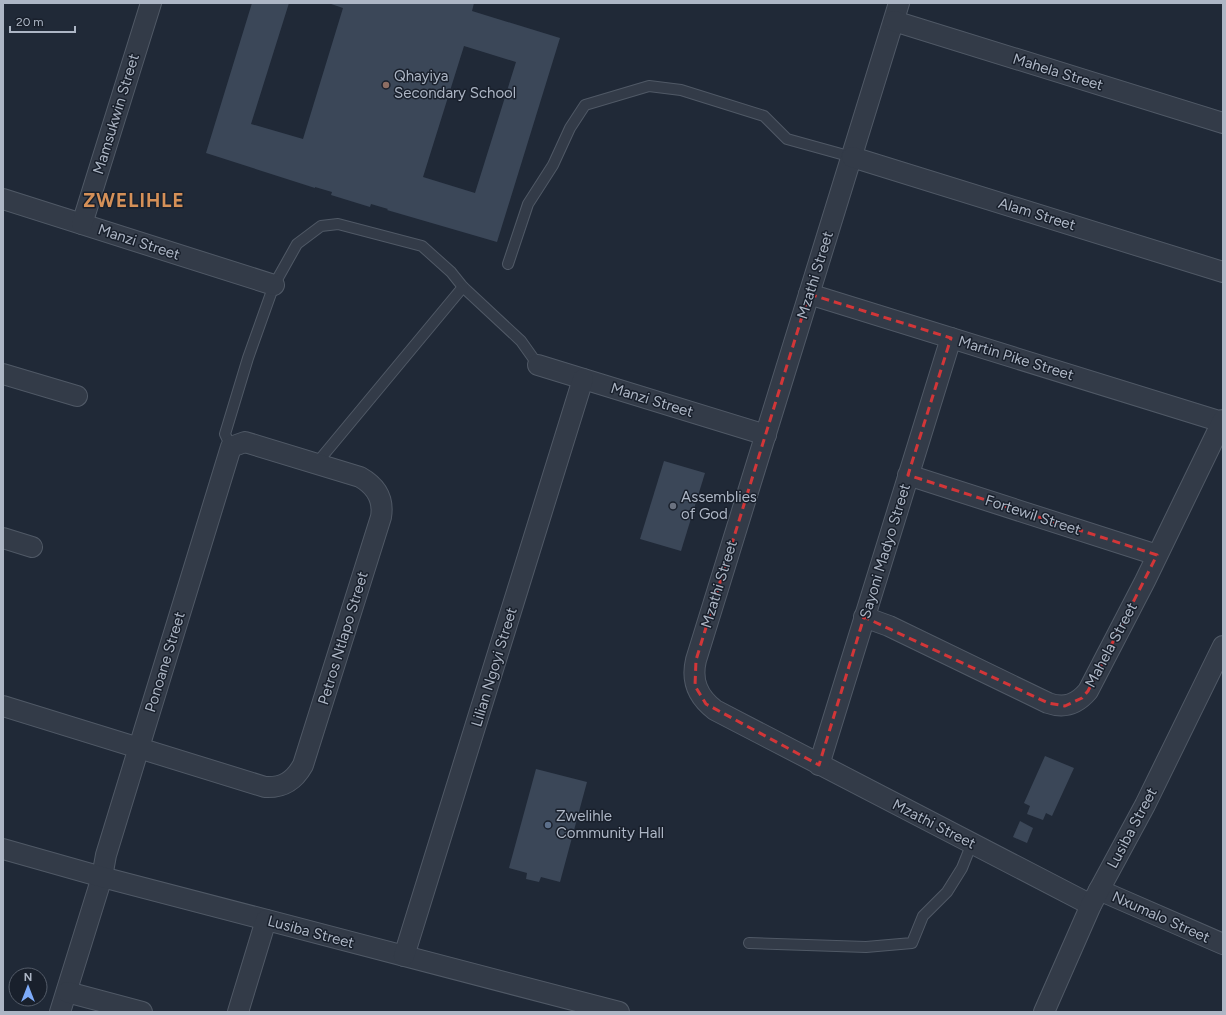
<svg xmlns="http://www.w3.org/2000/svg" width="1226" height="1015" font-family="Figtree,sans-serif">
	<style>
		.building { fill: #3b4758; fill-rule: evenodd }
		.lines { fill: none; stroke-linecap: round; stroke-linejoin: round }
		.lane-casing { stroke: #505966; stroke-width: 12 }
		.street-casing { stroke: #505966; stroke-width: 22 }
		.lane { stroke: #333b48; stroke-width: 10 }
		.street { stroke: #333b48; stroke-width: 20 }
		.marked { fill: none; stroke: #d23638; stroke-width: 3; stroke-dasharray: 8 5; stroke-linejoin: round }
		.education-dot { fill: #8d6e63; stroke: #19202c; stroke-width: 1.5 }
		.worship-dot { fill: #6b7280; stroke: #19202c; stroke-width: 1.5 }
		.service-dot { fill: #5c6f8a; stroke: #19202c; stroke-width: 1.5 }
		.labels { text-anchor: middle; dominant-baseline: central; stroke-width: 3; stroke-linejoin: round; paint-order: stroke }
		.street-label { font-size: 15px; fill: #adb6c5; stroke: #19202c }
		.poi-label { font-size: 15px; fill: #adb6c5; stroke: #19202c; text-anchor: start }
		.district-label { font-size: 19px; font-weight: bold; letter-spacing: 1px; fill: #d59058; stroke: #19202c }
	</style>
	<rect width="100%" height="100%" fill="#202937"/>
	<g class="building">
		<path d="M252,3H289L251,124L303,139L343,8L328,3H474L472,11L560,38L497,242L387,210L388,209L371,204L370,207L331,195L332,192L315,187V188L206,153ZM464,46L516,62L475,193L423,177Z"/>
		<polygon points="664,461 705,473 681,551 640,539"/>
		<polygon points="1045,756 1074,768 1052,816 1046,813 1043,820 1027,814 1030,806 1024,803"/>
		<polygon points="536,769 587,782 560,882 541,877 539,882 526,879 527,873 509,868"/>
		<polygon points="1020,821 1033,828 1027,843 1013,837"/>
	</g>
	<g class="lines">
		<defs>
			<g id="lane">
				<polyline points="508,264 528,204 553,165 570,128 585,105 649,86 681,90 764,116 787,139 852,157"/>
				<polyline points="231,447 225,434 248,358 274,285 297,244 321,226 338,224 422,246 451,272 463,287 521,341 538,365"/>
				<polyline points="316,464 463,287"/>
				<polyline points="749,943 866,947 912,943 923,916 947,892 962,868 972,843"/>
			</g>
			<g id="street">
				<path d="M899,3L696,660C691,681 698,697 715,710L1091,905"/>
				<polyline points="894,21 1223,123"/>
				<polyline points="852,157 1223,272"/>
				<polyline points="3,199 274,285"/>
				<polyline points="82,224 151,3"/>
				<polyline points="809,294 1222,422"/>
				<polyline points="538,365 766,435"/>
				<polyline points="3,374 77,396"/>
				<polyline points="908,475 1157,555"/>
				<polyline points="3,538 32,547"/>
				<path d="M864,617L889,626L1048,703C1065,709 1077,704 1088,691L1145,581L1223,420"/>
				<path d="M3,706L265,787C283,788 294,781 303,765L381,517C384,499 376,486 360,477L245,442L231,447L106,855L102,877L60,1012"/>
				<polyline points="819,765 951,338"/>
				<polyline points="3,849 102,877 619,1012"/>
				<polyline points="1099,890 1223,944"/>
				<polyline points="404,956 583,379"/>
				<polyline points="67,992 142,1012"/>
				<polyline points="238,1012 266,920"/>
				<polyline points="1044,1012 1091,905 1145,805 1223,646"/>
			</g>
		</defs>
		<use href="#lane" class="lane-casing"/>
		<use href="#street" class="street-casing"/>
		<use href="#lane" class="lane"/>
		<use href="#street" class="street"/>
	</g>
	<path class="marked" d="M809,294L951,338L908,475L1157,555L1088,691L1082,698L1065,706L1048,703L864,617L819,765L706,704L695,686L696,660Z"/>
	<circle class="education-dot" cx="386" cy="85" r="4"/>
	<circle class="worship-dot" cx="673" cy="506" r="4"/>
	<circle class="service-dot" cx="548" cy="825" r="4"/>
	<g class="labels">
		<g class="street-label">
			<text transform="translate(1058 72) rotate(17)">Mahela Street</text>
			<text transform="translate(116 114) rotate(-73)">Mamsukwin Street</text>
			<text transform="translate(1037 214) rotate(17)">Alam Street</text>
			<text transform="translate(139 242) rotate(18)">Manzi Street</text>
			<text transform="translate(815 275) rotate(-73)">Mzathi Street</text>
			<text transform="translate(1016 358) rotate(17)">Martin Pike Street</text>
			<text transform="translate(652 400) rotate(17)">Manzi Street</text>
			<text transform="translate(1033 515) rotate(18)">Fortewil Street</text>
			<text transform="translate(885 551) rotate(-73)">Sayoni Madyo Street</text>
			<text transform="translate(719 584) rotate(-73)">Mzathi Street</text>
			<text transform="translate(343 638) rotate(-73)">Petros Ntlapo Street</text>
			<text transform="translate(1111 645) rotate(-62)">Mahela Street</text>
			<text transform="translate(165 662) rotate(-73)">Ponoane Street</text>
			<text transform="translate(494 667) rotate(-73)">Lilian Ngoyi Street</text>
			<text transform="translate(934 824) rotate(27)">Mzathi Street</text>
			<text transform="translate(1132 828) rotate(-62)">Lusiba Street</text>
			<text transform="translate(1161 917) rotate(24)">Nxumalo Street</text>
			<text transform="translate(311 932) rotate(15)">Lusiba Street</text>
		</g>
		<g class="poi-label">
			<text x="394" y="76">Qhayiya<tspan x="394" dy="17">Secondary School</tspan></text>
			<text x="681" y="497">Assemblies<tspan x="681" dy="17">of God</tspan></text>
			<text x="556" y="816">Zwelihle<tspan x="556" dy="17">Community Hall</tspan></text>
		</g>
		<g class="district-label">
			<text x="134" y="200">ZWELIHLE</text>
		</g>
	</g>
	<rect width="1226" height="1015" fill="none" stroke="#adb6c5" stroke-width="8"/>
	<g transform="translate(28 987)"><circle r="19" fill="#19202c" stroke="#545c69"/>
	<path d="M0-3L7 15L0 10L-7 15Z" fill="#7dabfa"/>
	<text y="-6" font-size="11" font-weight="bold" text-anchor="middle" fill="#adb6c5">N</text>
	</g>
	<path d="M10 26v6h65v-6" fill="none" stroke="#adb6c5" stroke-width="2"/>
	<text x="16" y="26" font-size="12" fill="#adb6c5" stroke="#19202c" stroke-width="3" paint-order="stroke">20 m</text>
</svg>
